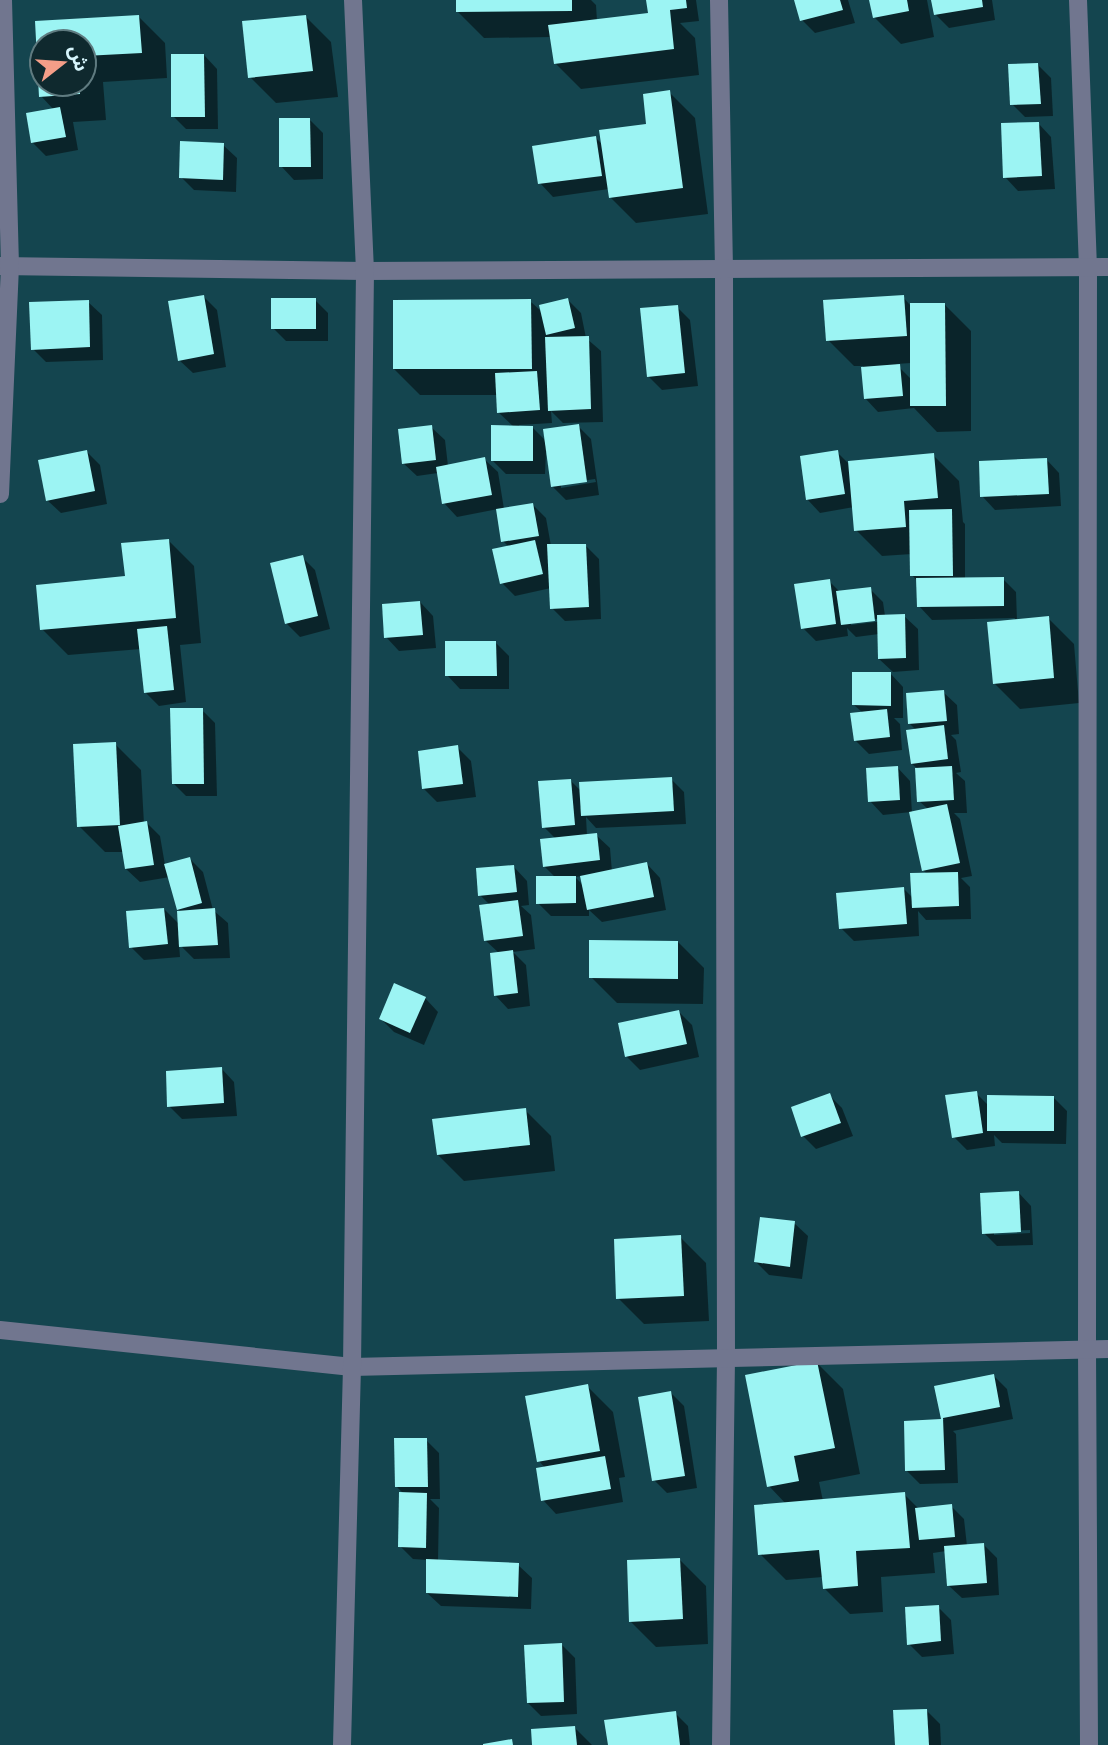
<svg xmlns="http://www.w3.org/2000/svg" width="1108" height="1745" font-family="'Fira Sans Condensed','Noto Sans Arabic',sans-serif">
	<style>
		.shadow { fill: #0007; fill-rule: evenodd }
		.building { fill: #9cf4f3 }
		.lines { fill: none; stroke-linecap: round; stroke-linejoin: round }
		.minor { stroke: #71768f; stroke-width: 18 }
	</style>
	<rect width="100%" height="100%" fill="#14454f"/>
	<g class="shadow">
		<polygon points="458,0 591,0 596,5 597,21 650,14 648,0 696,0 699,21 680,23 695,38 699,75 581,89 555,63 552,37 484,38 458,12"/>
		<polygon points="796,0 848,0 855,23 815,33 802,20"/>
		<polygon points="871,0 927,0 934,37 901,44 875,18"/>
		<polygon points="933,0 992,0 995,20 949,28 936,15"/>
		<polygon points="305,16 331,42 338,97 276,103 250,77"/>
		<path d="M139,17L165,43L167,78L103,82L106,120L73,122L78,150L46,156L33,143L54,110L41,96L37,23ZM42,42H84V84H42Z"/>
		<polygon points="204,55 217,69 218,129 186,129 173,116"/>
		<polygon points="1038,65 1051,78 1053,116 1025,117 1012,104"/>
		<polygon points="669,92 695,118 708,214 636,223 610,197 609,189 553,197 540,183 596,138 603,145 648,125"/>
		<polygon points="309,119 323,133 323,179 294,180 281,166"/>
		<polygon points="1038,123 1051,137 1055,189 1018,191 1005,177"/>
		<polygon points="223,145 237,158 236,192 194,190 181,177"/>
		<polygon points="204,297 217,310 226,367 193,373 179,360"/>
		<path d="M903,297L910,305H945L971,331V431L937,432L914,408L878,412L865,398L863,366H854L828,340ZM911,363V379L896,364Z"/>
		<polygon points="315,300 328,313 328,341 286,341 273,328"/>
		<path d="M568,300L581,313L586,338L601,351L603,422L563,423L551,411L552,423L519,425L520,428H533L546,441L578,426L591,439L599,495L566,500L553,487L548,452H546L545,474H506L492,460L514,427L498,412L497,395H420L394,369L530,301L543,313ZM595,479L596,482L561,488V484Z"/>
		<polygon points="88,302 102,315 103,360 46,362 33,349"/>
		<polygon points="677,307 690,320 698,386 662,390 649,377"/>
		<polygon points="431,427 445,440 448,466 484,459 498,472 504,509 533,505 546,518 551,546 585,545 599,559 601,619 565,621 552,608 551,588 515,596 502,583 509,547 503,541 498,509 457,517 444,503 438,473 417,476 403,463"/>
		<polygon points="87,452 100,465 107,504 61,513 47,500"/>
		<polygon points="837,452 848,463 933,455 959,481 963,522 965,524 965,579 1003,579 1016,592 1017,621 1048,618 1074,644 1079,703 1020,709 994,683 1015,618 932,620 919,606 918,582 912,575 912,554 882,556 856,530 854,507 820,513 807,499"/>
		<polygon points="1046,459 1059,473 1061,506 995,510 982,496"/>
		<polygon points="168,540 194,566 201,643 180,645 186,702 159,706 146,693 141,649 68,655 42,629 127,577"/>
		<polygon points="302,557 315,570 330,629 300,637 287,624 273,564"/>
		<path d="M829,581L841,593L870,589L883,602L885,616H904L918,629L919,670L893,672L879,659V634L856,637L847,628L848,636L816,641L803,628ZM884,618V621L851,625V622Z"/>
		<polygon points="420,602 433,616 436,648 399,651 386,637"/>
		<polygon points="495,642 509,656 509,689 460,689 447,675"/>
		<polygon points="890,673 903,687 903,718 894,718 900,724 902,750 869,754 856,741 863,713 854,705"/>
		<polygon points="943,692 957,705 959,734 951,735 956,740 961,772 956,773 965,781 967,813 954,813 960,819 972,876 961,878 970,887 971,919 926,920 918,911 919,936 854,941 841,928 904,889 913,898 928,875 923,870 911,812 883,815 870,801 897,767 910,781 912,813 928,809 919,801 917,768 912,764 917,731 909,723"/>
		<polygon points="202,710 215,723 217,796 186,796 173,783"/>
		<polygon points="115,744 141,770 144,824 147,823 160,836 165,865 190,859 203,872 213,910 228,923 230,958 194,959 179,944 180,957 144,960 131,947 164,909 180,925 181,913 178,909 170,877 140,882 126,869 124,852 105,852 79,826"/>
		<polygon points="457,747 471,761 476,797 437,802 424,789"/>
		<path d="M671,779L684,792L686,824L596,828L586,817L587,836L596,835L610,848L612,872L647,864L660,878L666,910L602,922L589,910V916H551L538,903L556,878L544,866L556,839L544,827L571,781L582,792ZM582,876L584,886L575,877Z"/>
		<polygon points="514,867 527,881 529,905 521,906 531,915 535,949 513,952 526,965 530,1006 508,1009 495,995 499,953 486,941 490,905 480,895"/>
		<polygon points="678,942 704,968 703,1004 617,1003 591,977"/>
		<polygon points="425,998 438,1012 424,1045 394,1032 381,1019"/>
		<polygon points="679,1012 692,1025 699,1057 640,1070 627,1057 620,1025"/>
		<polygon points="221,1068 234,1082 237,1116 182,1119 169,1106"/>
		<polygon points="976,1093 989,1106 1053,1097 1067,1111 1066,1144 1002,1143 994,1135 995,1146 967,1150 954,1137"/>
		<polygon points="829,1095 842,1108 853,1136 816,1149 803,1136"/>
		<polygon points="525,1110 551,1136 555,1171 464,1181 438,1155"/>
		<path d="M1018,1192L1031,1206L1033,1245L997,1246L984,1233ZM1030,1230V1233L994,1235V1231Z"/>
		<polygon points="794,1223 808,1236 802,1279 769,1275 756,1262"/>
		<polygon points="680,1237 706,1263 709,1321 644,1324 618,1298"/>
		<polygon points="817,1363 843,1389 860,1474 819,1482 823,1501 904,1494 919,1509 951,1506 964,1519 967,1546 984,1545 997,1558 999,1595 962,1598 948,1585 946,1551 933,1553 935,1573 881,1577 883,1612 850,1614 824,1588 823,1577 786,1580 760,1554 786,1504 769,1486"/>
		<polygon points="994,1376 1007,1389 1013,1419 953,1431 956,1434 958,1483 920,1484 907,1471 906,1422 945,1420 942,1418"/>
		<polygon points="587,1386 613,1412 625,1477 619,1478 623,1502 556,1514 543,1500 545,1468 539,1461"/>
		<polygon points="671,1393 684,1406 697,1488 667,1493 654,1480"/>
		<polygon points="426,1440 439,1453 440,1499 430,1499 439,1508 438,1561 518,1565 532,1578 531,1609 441,1606 427,1593 428,1560 413,1559 400,1546 404,1494 397,1487"/>
		<polygon points="680,1560 706,1586 708,1644 656,1647 630,1621"/>
		<polygon points="938,1607 951,1620 954,1654 922,1657 909,1644"/>
		<polygon points="562,1645 575,1658 577,1714 541,1716 528,1703"/>
		<polygon points="927,1711 940,1724 941,1745 896,1745"/>
		<polygon points="675,1713 688,1726 690,1745 610,1745"/>
		<polygon points="575,1728 592,1745 534,1745"/>
	</g>
	<g class="building">
		<polygon points="456,0 572,0 572,11 456,12"/>
		<polygon points="646,0 686,0 687,8 670,10 674,49 554,64 548,25 648,13"/>
		<polygon points="794,0 840,0 843,10 800,21"/>
		<polygon points="869,0 907,0 909,11 873,18"/>
		<polygon points="931,0 982,0 983,7 934,15"/>
		<polygon points="139,15 142,53 84,56 84,42 42,42 42,84 80,84 80,94 39,97 35,21"/>
		<polygon points="306,15 313,71 248,78 242,21"/>
		<polygon points="171,54 204,54 205,117 171,117"/>
		<polygon points="1038,63 1041,104 1010,105 1008,64"/>
		<polygon points="670,90 683,188 609,198 599,130 646,124 643,94"/>
		<polygon points="60,107 66,137 31,143 26,113"/>
		<polygon points="279,118 310,118 311,167 279,167"/>
		<polygon points="1039,122 1042,176 1003,178 1001,123"/>
		<polygon points="596,136 602,176 538,184 532,146"/>
		<polygon points="180,141 224,143 223,180 179,178"/>
		<polygon points="204,295 214,354 178,361 168,301"/>
		<polygon points="904,295 907,336 826,341 823,300"/>
		<rect x="271" y="298" width="45" height="31"/>
		<polygon points="568,298 575,328 546,335 539,305"/>
		<polygon points="531,299 532,369 393,369 393,300"/>
		<polygon points="89,300 90,347 31,350 29,302"/>
		<polygon points="910,303 945,303 946,406 910,406"/>
		<polygon points="678,305 685,373 647,377 640,308"/>
		<polygon points="589,336 591,409 548,411 545,337"/>
		<polygon points="900,364 903,396 864,399 861,367"/>
		<polygon points="537,371 540,410 497,413 495,373"/>
		<polygon points="579,424 587,482 551,487 543,429"/>
		<polygon points="432,425 436,460 402,464 398,429"/>
		<polygon points="491,425 533,426 533,461 491,461"/>
		<polygon points="87,450 95,491 46,501 38,460"/>
		<polygon points="838,450 845,494 806,500 800,456"/>
		<polygon points="934,453 938,498 904,501 906,527 854,531 848,461"/>
		<polygon points="485,457 492,495 442,504 436,467"/>
		<polygon points="1047,458 1049,494 980,497 979,461"/>
		<polygon points="533,503 539,536 501,542 496,509"/>
		<polygon points="952,509 953,576 910,576 909,510"/>
		<polygon points="169,539 176,618 40,630 36,585 125,576 121,543"/>
		<polygon points="535,540 543,574 500,584 492,549"/>
		<polygon points="547,544 586,544 589,607 550,609"/>
		<polygon points="303,555 318,616 285,624 270,563"/>
		<polygon points="1004,577 1004,606 917,607 916,578"/>
		<polygon points="830,579 836,624 801,629 794,584"/>
		<polygon points="871,587 875,621 841,625 836,591"/>
		<polygon points="420,601 423,635 384,638 382,604"/>
		<polygon points="905,614 906,658 878,659 877,615"/>
		<polygon points="1049,616 1054,678 993,684 987,622"/>
		<polygon points="167,626 174,690 144,693 137,629"/>
		<polygon points="445,641 496,641 497,676 445,676"/>
		<polygon points="852,672 891,672 891,706 852,705"/>
		<polygon points="944,690 947,721 908,724 906,693"/>
		<polygon points="170,708 203,708 204,784 172,784"/>
		<polygon points="887,709 890,737 854,741 850,713"/>
		<polygon points="944,725 948,759 911,764 906,730"/>
		<polygon points="116,742 120,825 77,827 73,744"/>
		<polygon points="458,745 463,784 422,789 418,751"/>
		<polygon points="898,766 900,800 868,802 866,768"/>
		<polygon points="952,766 954,800 917,802 915,768"/>
		<polygon points="672,777 674,811 581,816 579,782"/>
		<polygon points="571,779 575,825 542,828 538,781"/>
		<polygon points="947,804 960,863 922,871 909,812"/>
		<polygon points="147,821 154,865 125,869 118,826"/>
		<polygon points="597,833 600,860 543,867 540,839"/>
		<polygon points="190,857 202,903 177,910 164,864"/>
		<polygon points="647,862 654,897 587,910 580,876"/>
		<polygon points="514,865 517,892 478,896 476,868"/>
		<polygon points="958,872 959,906 912,908 910,873"/>
		<polygon points="536,876 576,876 576,903 536,904"/>
		<polygon points="904,887 907,924 839,929 836,893"/>
		<polygon points="518,900 523,936 484,941 479,905"/>
		<polygon points="164,908 168,944 129,948 126,911"/>
		<polygon points="215,908 218,945 179,947 177,911"/>
		<polygon points="589,940 678,941 678,979 589,978"/>
		<polygon points="513,950 518,993 494,996 490,953"/>
		<polygon points="394,983 426,997 410,1033 379,1019"/>
		<polygon points="679,1010 687,1044 625,1057 618,1023"/>
		<polygon points="222,1067 224,1103 167,1107 166,1071"/>
		<polygon points="977,1091 983,1133 952,1138 945,1095"/>
		<polygon points="830,1093 841,1123 801,1137 791,1107"/>
		<polygon points="987,1095 1054,1096 1054,1131 987,1131"/>
		<polygon points="526,1108 530,1145 437,1155 432,1119"/>
		<polygon points="1019,1191 1021,1232 982,1234 980,1193"/>
		<polygon points="760,1217 795,1221 790,1267 754,1262"/>
		<polygon points="681,1235 684,1296 616,1299 614,1239"/>
		<polygon points="817,1361 835,1448 794,1456 799,1481 767,1487 745,1375"/>
		<polygon points="994,1374 1000,1407 943,1418 945,1470 905,1471 904,1421 941,1419 934,1386"/>
		<polygon points="588,1384 600,1451 537,1462 525,1396"/>
		<polygon points="671,1391 685,1476 652,1481 638,1397"/>
		<polygon points="394,1438 427,1438 428,1487 395,1487"/>
		<polygon points="605,1456 611,1489 541,1501 536,1468"/>
		<polygon points="399,1492 427,1493 426,1548 398,1547"/>
		<polygon points="905,1492 910,1548 856,1551 858,1586 823,1589 819,1550 758,1555 754,1505"/>
		<polygon points="952,1504 955,1537 919,1540 915,1508"/>
		<polygon points="984,1543 987,1583 947,1586 944,1546"/>
		<polygon points="680,1558 683,1619 629,1622 627,1560"/>
		<polygon points="426,1559 519,1563 518,1597 426,1593"/>
		<polygon points="939,1605 941,1641 907,1645 905,1607"/>
		<polygon points="562,1643 564,1702 527,1703 524,1645"/>
		<polygon points="927,1709 929,1745 895,1745 893,1710"/>
		<polygon points="676,1711 680,1745 608,1745 604,1720"/>
		<polygon points="575,1726 577,1745 532,1745 531,1729"/>
		<polygon points="512,1739 513,1745 483,1745 483,1744"/>
	</g>
	<g class="lines">
		<g class="minor">
			<polyline points="719,0 724,269 726,1358 721,1745"/>
			<polyline points="1078,0 1088,268 1087,1349 1089,1745"/>
			<polyline points="0,266 365,271 1108,267"/>
			<polyline points="0,494 10,266 3,0"/>
			<polyline points="0,1330 352,1367 1108,1349"/>
			<polyline points="342,1745 352,1367 365,271 353,0"/>
		</g>
	</g>
	<g transform="translate(63 63) rotate(73)"><circle r="33" fill="#0f292e" stroke="#5f7b80" stroke-width="2"/>
	<path d="M0-5L12 26L0 18L-12 26Z" fill="#f49e88"/>
	<text y="-10" font-size="19" font-weight="bold" text-anchor="middle" fill="#d6f5fc">ش</text>
	</g>
</svg>
